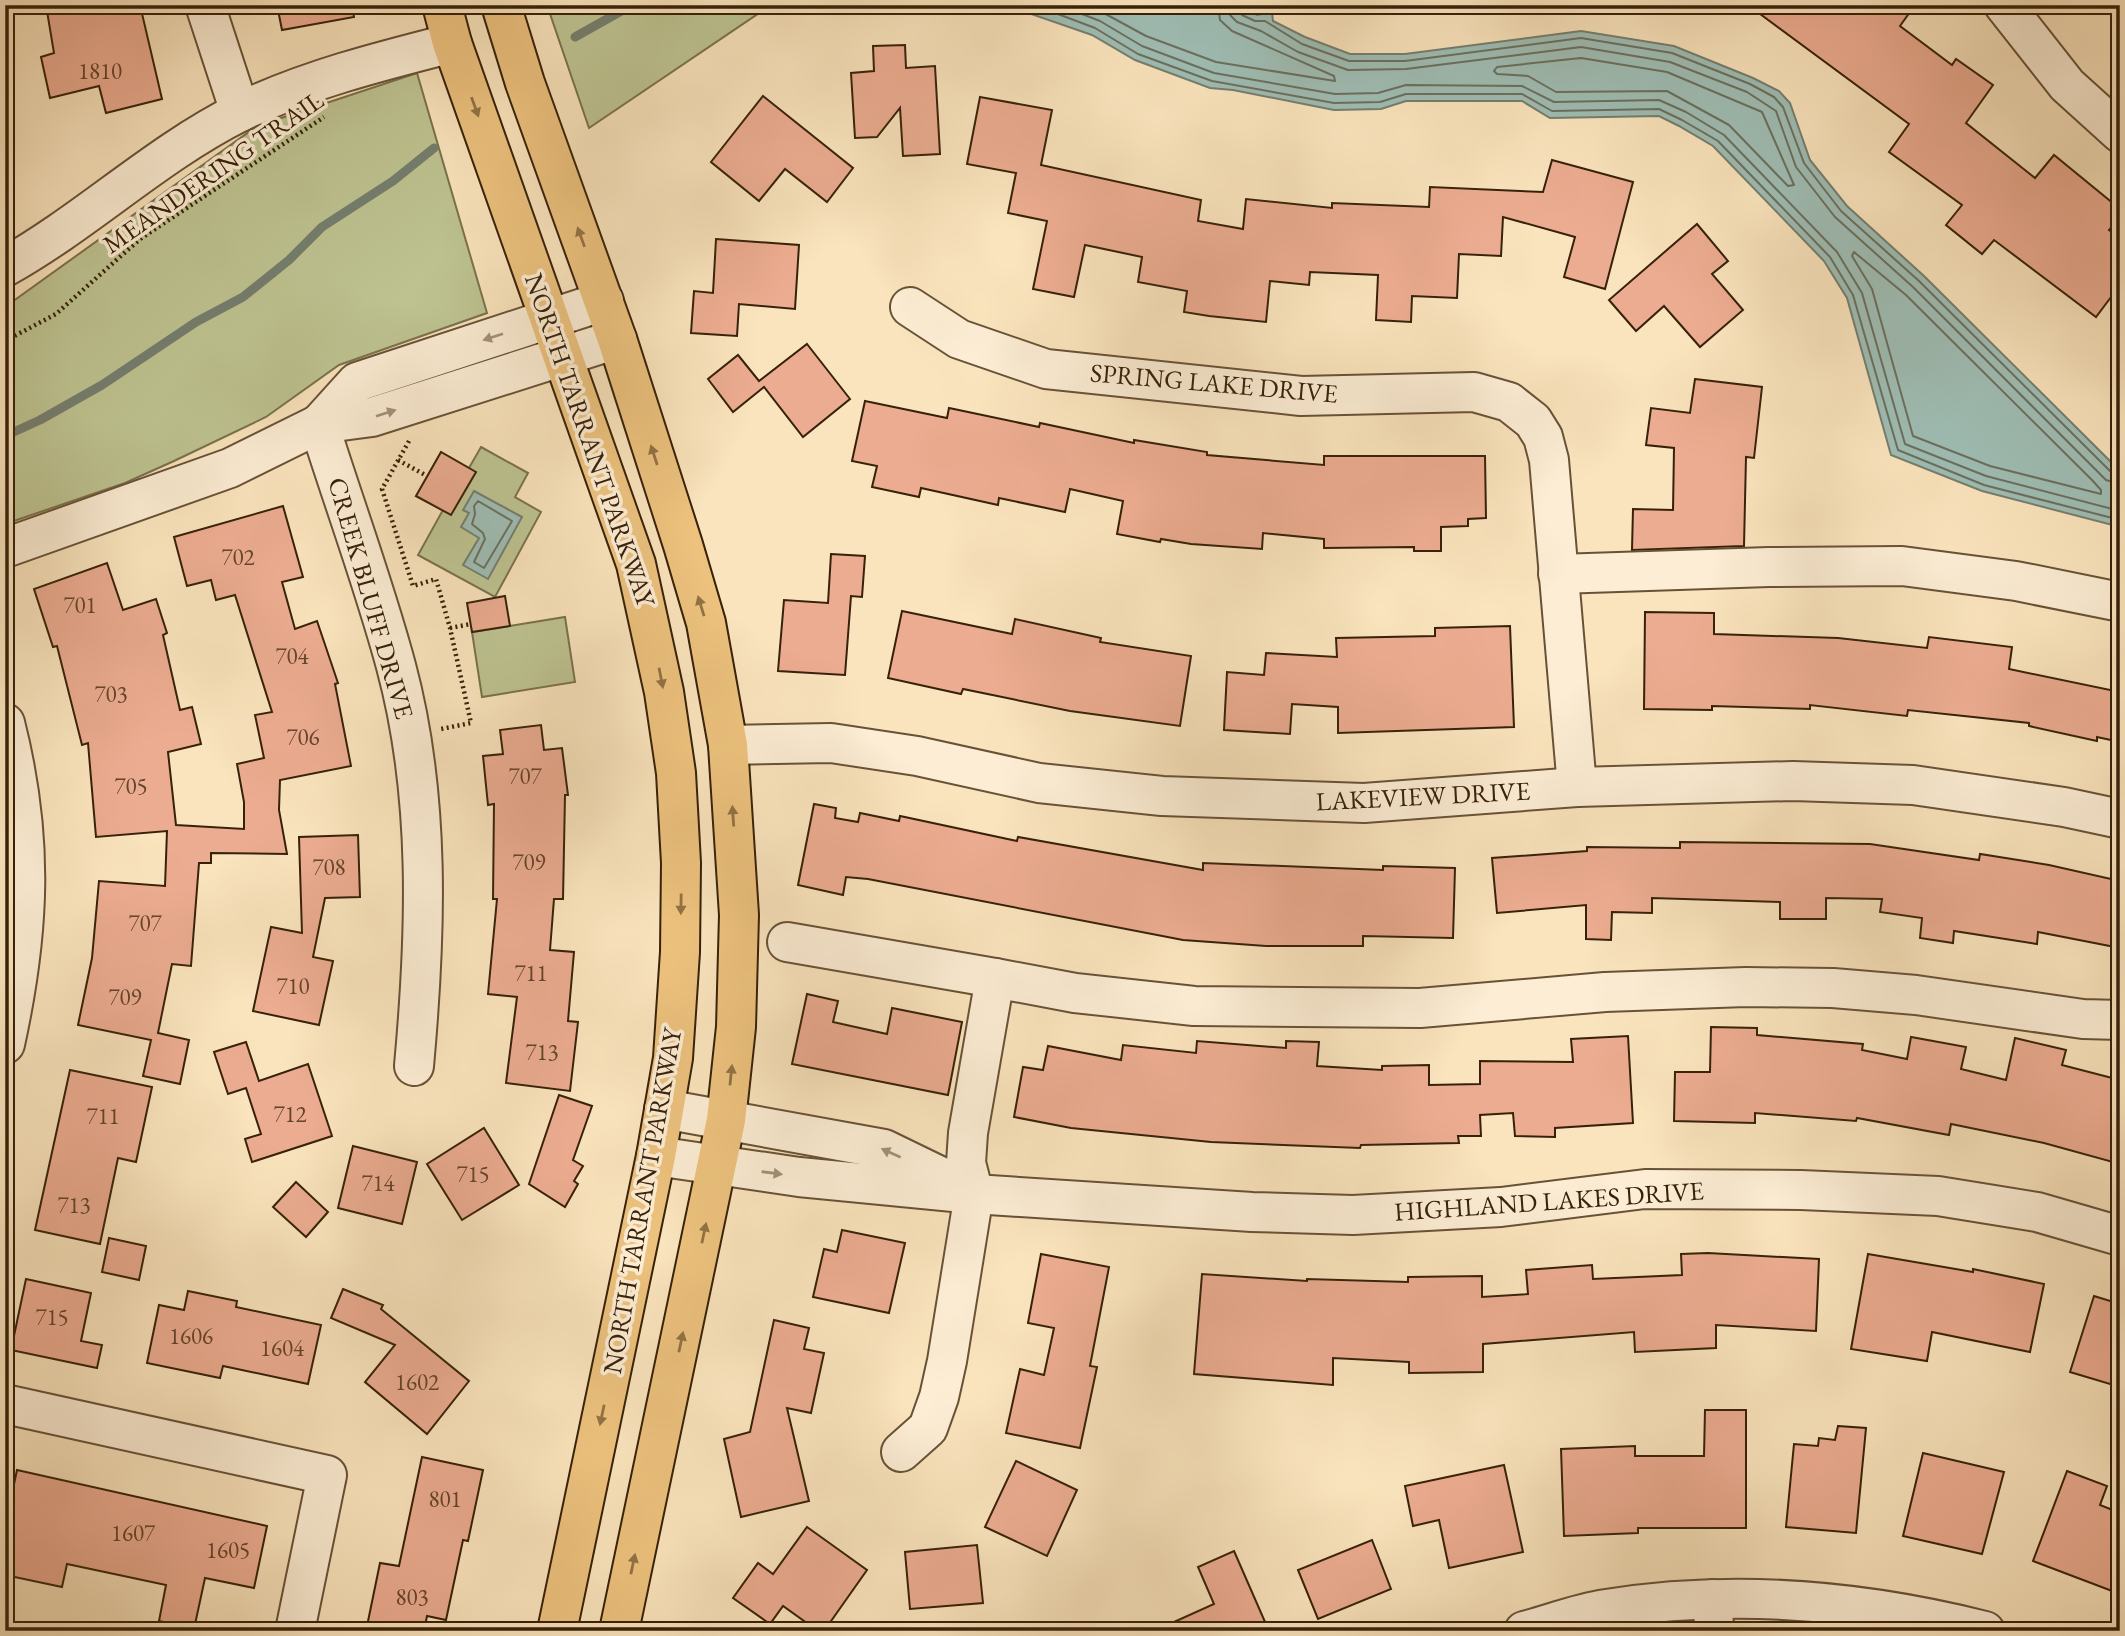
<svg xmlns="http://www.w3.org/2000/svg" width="2125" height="1636" font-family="'EB Garamond',serif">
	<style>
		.green { fill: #bec492; stroke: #7a724e; stroke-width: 2 }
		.water { fill: #9fbeb5; stroke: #757f70; stroke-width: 2 }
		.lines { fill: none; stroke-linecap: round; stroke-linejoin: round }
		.shore { stroke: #6b705f; stroke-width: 2 }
		.stream { stroke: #757f70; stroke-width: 9 }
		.building { fill: #ecac91; stroke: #372109; stroke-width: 2 }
		.minor-casing { stroke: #685236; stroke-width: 42 }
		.major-casing { stroke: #372109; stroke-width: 42 }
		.path { stroke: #372109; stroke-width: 4.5; stroke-dasharray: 2 3.5; stroke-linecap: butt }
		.minor { stroke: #fcedd4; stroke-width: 38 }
		.major { stroke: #edc27e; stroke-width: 38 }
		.oneway { fill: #927244 }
		.oneway2 { fill: #a39179 }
		.labels { text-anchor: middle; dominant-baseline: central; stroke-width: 7; stroke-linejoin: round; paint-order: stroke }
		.number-label { font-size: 23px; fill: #64442b }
		.street-label { font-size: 26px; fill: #372109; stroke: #fcedd4 }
	</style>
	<rect width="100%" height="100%" fill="#fae4bd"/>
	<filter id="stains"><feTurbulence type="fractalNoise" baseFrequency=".00286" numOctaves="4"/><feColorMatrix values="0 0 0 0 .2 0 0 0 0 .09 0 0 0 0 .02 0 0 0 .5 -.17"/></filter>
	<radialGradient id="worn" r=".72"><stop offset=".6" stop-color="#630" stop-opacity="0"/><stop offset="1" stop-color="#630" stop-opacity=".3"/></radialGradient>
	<g class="green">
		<polygon points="547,5 771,5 589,128"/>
		<polygon points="417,73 487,313 339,365 266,417 174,461 125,483 5,524 5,307 257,126"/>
		<polygon points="481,447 528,473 515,497 541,512 495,597 418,555 443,510 416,496 441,452 469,468"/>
		<polygon points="565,617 575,682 482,697 472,632"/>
	</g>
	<g class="water">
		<polygon points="1005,5 1238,5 1257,15 1272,12 1273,21 1305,37 1350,54 1405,54 1581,31 1674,46 1753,78 1779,91 1790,103 1810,160 1847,206 1924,276 2112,463 2120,472 2120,527 1982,491 1891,455 1847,298 1824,261 1713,146 1679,126 1659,116 1550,118 1522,101 1406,101 1381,109 1334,110 1233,90 1210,88 1135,60 1092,35"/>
		<polygon points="474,491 522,517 488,579 463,565 479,538 461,527 469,513 463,510"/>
	</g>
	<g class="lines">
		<g class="shore">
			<polyline points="1034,5 1095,28 1138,54 1212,81 1334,103 1380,102 1406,94 1522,94 1552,111 1659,109 1682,120 1718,141 1830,257 1853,295 1898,450 1984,485 2120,520"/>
			<polyline points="1059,5 1100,21 1142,46 1214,73 1335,94 1378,93 1406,85 1522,86 1554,102 1659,100 1686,112 1724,135 1837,252 1862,293 1905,444 1986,476 2120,511"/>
			<polyline points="1089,5 1146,36 1216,62 1335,81 1334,76 1232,31 1220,20 1218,5"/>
			<polyline points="1228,5 1230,15 1237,22 1261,31 1298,52 1348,70 1406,69 1581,47 1670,62 1747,92 1776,111 1796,167 1835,217 1913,287 2106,480 2120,484"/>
			<polyline points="1237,5 1242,15 1255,21 1265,21 1302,44 1349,61 1405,61 1581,38 1672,53 1750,84 1774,97 1783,107 1804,163 1841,211 1919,281 2112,473 2120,476"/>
			<polygon points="1581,58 1667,72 1762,112 1794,185 1788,186 1729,125 1667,91 1556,92 1528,76 1497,74 1494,71 1497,67"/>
			<polygon points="1854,252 1906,295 2092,480 2101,490 2101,494 1990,466 1913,436 1872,289 1852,256"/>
			<polygon points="478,501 512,521 484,568 474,562 485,539 483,533 472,524 475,514 474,506"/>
		</g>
		<g class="stream">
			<polyline points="575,37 632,5"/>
			<polyline points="5,436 40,420 102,385 196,322 243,297 289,260 322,227 393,181 434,148"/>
		</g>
	</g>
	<g class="building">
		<polygon points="46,5 140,5 162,99 106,113 99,86 50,98 41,57 54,53"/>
		<polygon points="277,5 352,5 354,17 282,30"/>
		<polygon points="1748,5 1915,5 1900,26 1952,65 1956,59 1993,85 1966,123 2035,178 2054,155 2120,209 2120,216 2109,230 2120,238 2120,285 2096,317 1994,240 1982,254 1946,225 1962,205 1889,152 1909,124"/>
		<polygon points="905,45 906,68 935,66 940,154 903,156 900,108 877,137 855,138 851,73 874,71 873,46"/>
		<polygon points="763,96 853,168 827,202 785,169 759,201 711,162"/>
		<polygon points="980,97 1052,110 1041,165 1201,200 1198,221 1243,229 1246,199 1332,208 1332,203 1429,207 1430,187 1543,192 1552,160 1633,182 1605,289 1564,277 1575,237 1503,217 1501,256 1459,254 1457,298 1412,296 1411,322 1376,320 1378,275 1310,272 1309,285 1270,281 1266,322 1209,316 1184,312 1187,291 1138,282 1142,257 1085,245 1074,297 1033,289 1047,221 1008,213 1016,173 967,164"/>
		<polygon points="1697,224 1728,261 1712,274 1743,310 1700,347 1664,306 1636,331 1609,300"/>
		<polygon points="716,239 799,245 795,309 739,304 737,336 691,333 694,291 713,293"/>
		<polygon points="807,344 850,399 803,437 764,387 733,412 708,379 738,355 759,381"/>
		<polygon points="1695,379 1762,387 1754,458 1746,457 1744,546 1632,550 1633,509 1673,510 1674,448 1646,445 1651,408 1690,413"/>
		<polygon points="865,401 947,418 949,408 1039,427 1040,423 1134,443 1134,440 1207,452 1207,455 1324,465 1324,456 1485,456 1486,518 1468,519 1468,526 1441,527 1441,551 1414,551 1414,547 1324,548 1324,539 1263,533 1262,549 1191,544 1161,539 1160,542 1117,534 1123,501 1070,489 1065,512 999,498 998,505 921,488 919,497 872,487 877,466 852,461"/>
		<polygon points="441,452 476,472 451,515 416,496"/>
		<polygon points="283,506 303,577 282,582 295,629 317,621 338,683 335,684 351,766 280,780 279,810 287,854 211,853 211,863 199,863 191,966 172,964 158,1033 189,1040 180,1084 143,1076 151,1040 78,1025 92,958 99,881 165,886 167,831 96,837 88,743 82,745 57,646 53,647 34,589 107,563 123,610 156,599 167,633 163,635 180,710 192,707 201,744 168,752 176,825 244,829 244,802 237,764 264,758 255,715 272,712 235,595 216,600 211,580 187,586 174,537"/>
		<polygon points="831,554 865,556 862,597 851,596 845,675 778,671 784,600 828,603"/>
		<polygon points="505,596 510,626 472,632 467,603"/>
		<polygon points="902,611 1012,634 1015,619 1101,638 1100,642 1191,656 1180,726 1070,711 963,689 961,694 888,678"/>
		<polygon points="1645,612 1714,613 1714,634 1838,638 1927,648 1929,637 2012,647 2009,669 2120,692 2120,742 2097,737 2097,741 2029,726 2029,723 1908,710 1907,716 1810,705 1810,709 1712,706 1712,710 1644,709"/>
		<polygon points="1510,626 1514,727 1338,733 1338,707 1292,704 1290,734 1224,730 1227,672 1264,675 1266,653 1337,657 1336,638 1435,636 1435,628"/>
		<polygon points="541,725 544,750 562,748 568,795 565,795 563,899 554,899 550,950 574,952 568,1021 578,1022 570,1091 506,1083 517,997 488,994 497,899 493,899 494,804 488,805 483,756 503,754 500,730"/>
		<polygon points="814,804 836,808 835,818 858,822 860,813 899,821 900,816 1017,841 1018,837 1203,870 1203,863 1383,870 1383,866 1455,868 1453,938 1363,936 1363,946 1266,946 1183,940 868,879 846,877 843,895 798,885"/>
		<polygon points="358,835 360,897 325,898 313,957 333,961 319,1025 253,1011 271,927 302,933 299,837"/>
		<polygon points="1680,842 1870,844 1979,860 1980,854 2049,865 2120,881 2120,948 2038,932 2037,944 1954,931 1953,943 1920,938 1922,918 1880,912 1882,899 1826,898 1826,919 1780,919 1780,902 1652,898 1652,913 1612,912 1611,940 1586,939 1586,905 1497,913 1492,858 1587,851 1587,847 1680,848"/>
		<polygon points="807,994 838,1001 833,1022 887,1034 892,1008 962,1022 948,1095 792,1064"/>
		<polygon points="1711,1027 1757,1028 1757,1035 1863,1044 1862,1050 1907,1059 1911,1037 1966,1047 1961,1069 2006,1080 2015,1038 2066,1050 2062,1065 2120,1080 2120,1164 2044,1143 1951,1124 1949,1135 1857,1118 1856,1121 1755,1113 1755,1123 1674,1121 1675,1072 1710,1072"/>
		<polygon points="1628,1036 1633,1123 1555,1128 1555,1137 1515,1136 1513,1113 1480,1115 1481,1136 1458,1136 1459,1143 1361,1145 1360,1148 1211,1142 1071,1128 1014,1117 1023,1067 1043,1070 1048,1046 1121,1060 1123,1045 1196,1053 1197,1041 1286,1048 1286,1041 1319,1042 1317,1066 1382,1070 1382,1066 1429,1065 1429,1085 1480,1084 1480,1061 1573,1062 1571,1039"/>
		<polygon points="246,1042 259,1081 308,1064 332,1136 252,1162 245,1139 261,1134 246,1088 228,1094 214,1052"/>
		<polygon points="70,1070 152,1087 136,1162 118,1158 100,1244 35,1230"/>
		<polygon points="559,1095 592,1106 573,1160 583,1166 574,1181 578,1184 565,1207 529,1184"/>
		<polygon points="484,1128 519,1185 462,1220 427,1164"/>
		<polygon points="353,1146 417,1162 402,1224 338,1208"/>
		<polygon points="296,1182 328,1212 306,1237 273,1207"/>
		<polygon points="842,1230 905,1243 889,1313 813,1297 824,1249 837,1252"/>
		<polygon points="109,1238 146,1246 139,1280 102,1272"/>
		<polygon points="1708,1253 1819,1259 1816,1331 1716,1325 1716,1348 1635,1352 1634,1332 1483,1344 1483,1372 1409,1373 1409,1362 1333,1358 1333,1385 1194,1374 1202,1274 1307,1281 1307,1279 1408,1282 1408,1277 1482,1276 1482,1297 1528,1294 1526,1270 1592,1265 1593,1279 1682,1275 1681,1254"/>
		<polygon points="1041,1254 1109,1267 1090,1366 1097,1367 1080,1448 1006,1433 1020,1369 1044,1375 1054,1328 1028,1323"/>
		<polygon points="1868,1254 1973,1272 1973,1269 2044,1284 2030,1352 1932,1332 1927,1361 1851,1349"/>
		<polygon points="26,1279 91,1293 81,1341 102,1345 97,1368 11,1350"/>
		<polygon points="343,1289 383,1305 381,1309 469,1381 427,1434 365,1382 395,1345 331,1318"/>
		<polygon points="188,1291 237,1301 236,1307 321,1325 308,1384 223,1366 220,1378 147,1363 159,1305 184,1310"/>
		<polygon points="2094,1296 2120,1304 2120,1387 2070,1372"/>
		<polygon points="774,1320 809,1328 804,1349 824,1353 811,1413 787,1408 809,1501 741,1517 724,1439 750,1432"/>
		<polygon points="1705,1410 1746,1410 1746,1528 1638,1528 1638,1533 1564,1536 1561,1449 1635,1446 1635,1456 1704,1456"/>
		<polygon points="1838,1426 1866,1428 1856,1533 1786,1527 1794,1444 1818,1446 1819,1438 1835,1440"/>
		<polygon points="1923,1453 2004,1472 1982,1554 1903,1536"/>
		<polygon points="422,1457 483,1470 468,1541 463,1540 446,1620 427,1616 424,1631 366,1631 380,1563 399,1566"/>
		<polygon points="1016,1461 1077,1490 1047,1556 985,1527"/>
		<polygon points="1504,1465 1523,1552 1449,1568 1439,1520 1413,1526 1405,1486"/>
		<polygon points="17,1470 267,1526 254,1588 205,1578 194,1629 159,1621 166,1585 67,1564 62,1587 5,1575 5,1527"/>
		<polygon points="2067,1471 2107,1486 2100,1505 2120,1513 2120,1594 2033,1561"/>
		<polygon points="807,1527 867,1570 824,1631 818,1631 783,1606 770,1624 733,1598 758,1563 773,1574"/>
		<polygon points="1372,1540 1391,1589 1318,1619 1298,1570"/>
		<polygon points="977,1545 983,1603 910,1609 905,1552"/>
		<polygon points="1234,1551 1269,1631 1154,1631 1214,1604 1198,1567"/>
	</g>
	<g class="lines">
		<defs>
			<g id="minor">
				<polyline points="205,5 240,112"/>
				<polyline points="2004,5 2067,85 2120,133"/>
				<path d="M5,267C87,221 156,154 240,112C306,80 381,61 452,43"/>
				<polyline points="910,307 959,339 1046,369 1301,396 1474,392 1509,402 1533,421 1543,437 1549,460 1577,787"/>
				<path d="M319,424C344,504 374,584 396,666C431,796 426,934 414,1066"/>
				<polyline points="319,424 357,382 604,301"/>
				<polyline points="5,548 230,468 319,424 372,417 617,339"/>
				<polyline points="1558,574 1769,567 1902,566 2016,581 2120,602"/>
				<path d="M5,723C34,837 30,930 5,1044"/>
				<polyline points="728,745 831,743 917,756 1039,783 1162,796 1364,803 1577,787 1793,781 1913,785 2064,807 2120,819"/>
				<polyline points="787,942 995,978"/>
				<polyline points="664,1109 884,1149 954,1183"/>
				<polyline points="656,1156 799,1177 974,1194 1252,1212 1353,1215 1501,1207 1645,1189 1801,1190 1938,1196 2037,1212 2120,1236"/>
				<polyline points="5,1404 327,1475 295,1631"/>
				<polyline points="901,1452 928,1428 939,1397 947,1361 974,1194 966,1163 968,1133 995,978 1075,993 1194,1006 1420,1008 1605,992 1746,987 1833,988 1916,995 2083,1019 2120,1020"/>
				<polyline points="1713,1599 1714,1631"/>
				<path d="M1524,1631C1551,1624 1578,1613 1606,1609C1732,1589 1862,1600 1985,1631"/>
			</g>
			<g id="major">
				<polyline points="442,5 452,43 636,564 664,692 676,773 681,863 680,952 673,1058 656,1156 557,1631"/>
				<polyline points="501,5 525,83 617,339 683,545 706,623 728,745 739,915 736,1027 726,1120 619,1631"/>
			</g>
		</defs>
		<use href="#minor" class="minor-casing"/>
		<use href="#major" class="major-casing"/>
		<g class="path">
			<polyline points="5,341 56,314 140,239 324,117"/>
			<polyline points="409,441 382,489 413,586 436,579 450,628 471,723 441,729"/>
			<polyline points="398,460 427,476"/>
			<polyline points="450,628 471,624"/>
		</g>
		<use href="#minor" class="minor"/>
		<use href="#major" class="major"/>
	</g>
	<defs><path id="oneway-solid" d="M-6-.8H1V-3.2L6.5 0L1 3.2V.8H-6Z" transform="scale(1.75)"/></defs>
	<g class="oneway">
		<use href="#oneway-solid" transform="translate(475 107) rotate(70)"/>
		<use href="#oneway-solid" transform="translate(581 237) rotate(-110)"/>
		<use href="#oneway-solid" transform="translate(654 455) rotate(-108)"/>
		<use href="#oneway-solid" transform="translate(701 606) rotate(-107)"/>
		<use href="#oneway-solid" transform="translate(661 678) rotate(79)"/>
		<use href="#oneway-solid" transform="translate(733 816) rotate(-94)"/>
		<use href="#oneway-solid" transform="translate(681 904) rotate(91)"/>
		<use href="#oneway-solid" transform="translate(731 1075) rotate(-84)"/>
		<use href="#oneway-solid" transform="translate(704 1233) rotate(-78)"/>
		<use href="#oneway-solid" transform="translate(681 1342) rotate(-78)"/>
		<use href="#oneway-solid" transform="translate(602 1415) rotate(102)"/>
		<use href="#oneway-solid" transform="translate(633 1564) rotate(-78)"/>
	</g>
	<g class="oneway2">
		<use href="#oneway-solid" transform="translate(493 337) rotate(162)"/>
		<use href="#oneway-solid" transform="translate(386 413) rotate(-18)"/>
		<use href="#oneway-solid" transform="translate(891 1153) rotate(-156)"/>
		<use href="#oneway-solid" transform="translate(772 1173) rotate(7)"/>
	</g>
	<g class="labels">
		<g class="number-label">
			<text x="100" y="71">1810</text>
			<text x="238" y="557">702</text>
			<text x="80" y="605">701</text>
			<text x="292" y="656">704</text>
			<text x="111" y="694">703</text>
			<text x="303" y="737">706</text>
			<text x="525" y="776">707</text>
			<text x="131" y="786">705</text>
			<text x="529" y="862">709</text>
			<text x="329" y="867">708</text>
			<text x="145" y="923">707</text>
			<text x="531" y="973">711</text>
			<text x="293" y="986">710</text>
			<text x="125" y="997">709</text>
			<text x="542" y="1052">713</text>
			<text x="290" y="1114">712</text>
			<text x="103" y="1116">711</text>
			<text x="473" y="1174">715</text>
			<text x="378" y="1183">714</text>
			<text x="74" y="1205">713</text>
			<text x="52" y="1317">715</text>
			<text x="191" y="1336">1606</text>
			<text x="282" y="1348">1604</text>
			<text x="417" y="1382">1602</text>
			<text x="445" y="1499">801</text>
			<text x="133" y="1533">1607</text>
			<text x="228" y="1550">1605</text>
			<text x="412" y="1597">803</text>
		</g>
		<g class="street-label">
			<text transform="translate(213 172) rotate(-35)">MEANDERING TRAIL</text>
			<text transform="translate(1214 383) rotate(5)">SPRING LAKE DRIVE</text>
			<text transform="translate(590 440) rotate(71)">NORTH TARRANT PARKWAY</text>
			<text transform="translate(371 598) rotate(74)">CREEK BLUFF DRIVE</text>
			<text transform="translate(1423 796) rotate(-3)">LAKEVIEW DRIVE</text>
			<text transform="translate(642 1201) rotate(-80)">NORTH TARRANT PARKWAY</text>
			<text transform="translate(1549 1201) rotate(-4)">HIGHLAND LAKES DRIVE</text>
		</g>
	</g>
	<rect width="2125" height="1636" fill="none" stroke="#fae4bd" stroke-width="28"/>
	<rect x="7" y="7" width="2111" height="1622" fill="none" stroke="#372109" stroke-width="3.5"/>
	<rect x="14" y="14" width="2097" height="1608" fill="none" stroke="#372109" stroke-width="2"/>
	<rect width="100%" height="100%" filter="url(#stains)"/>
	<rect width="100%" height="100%" fill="url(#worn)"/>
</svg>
